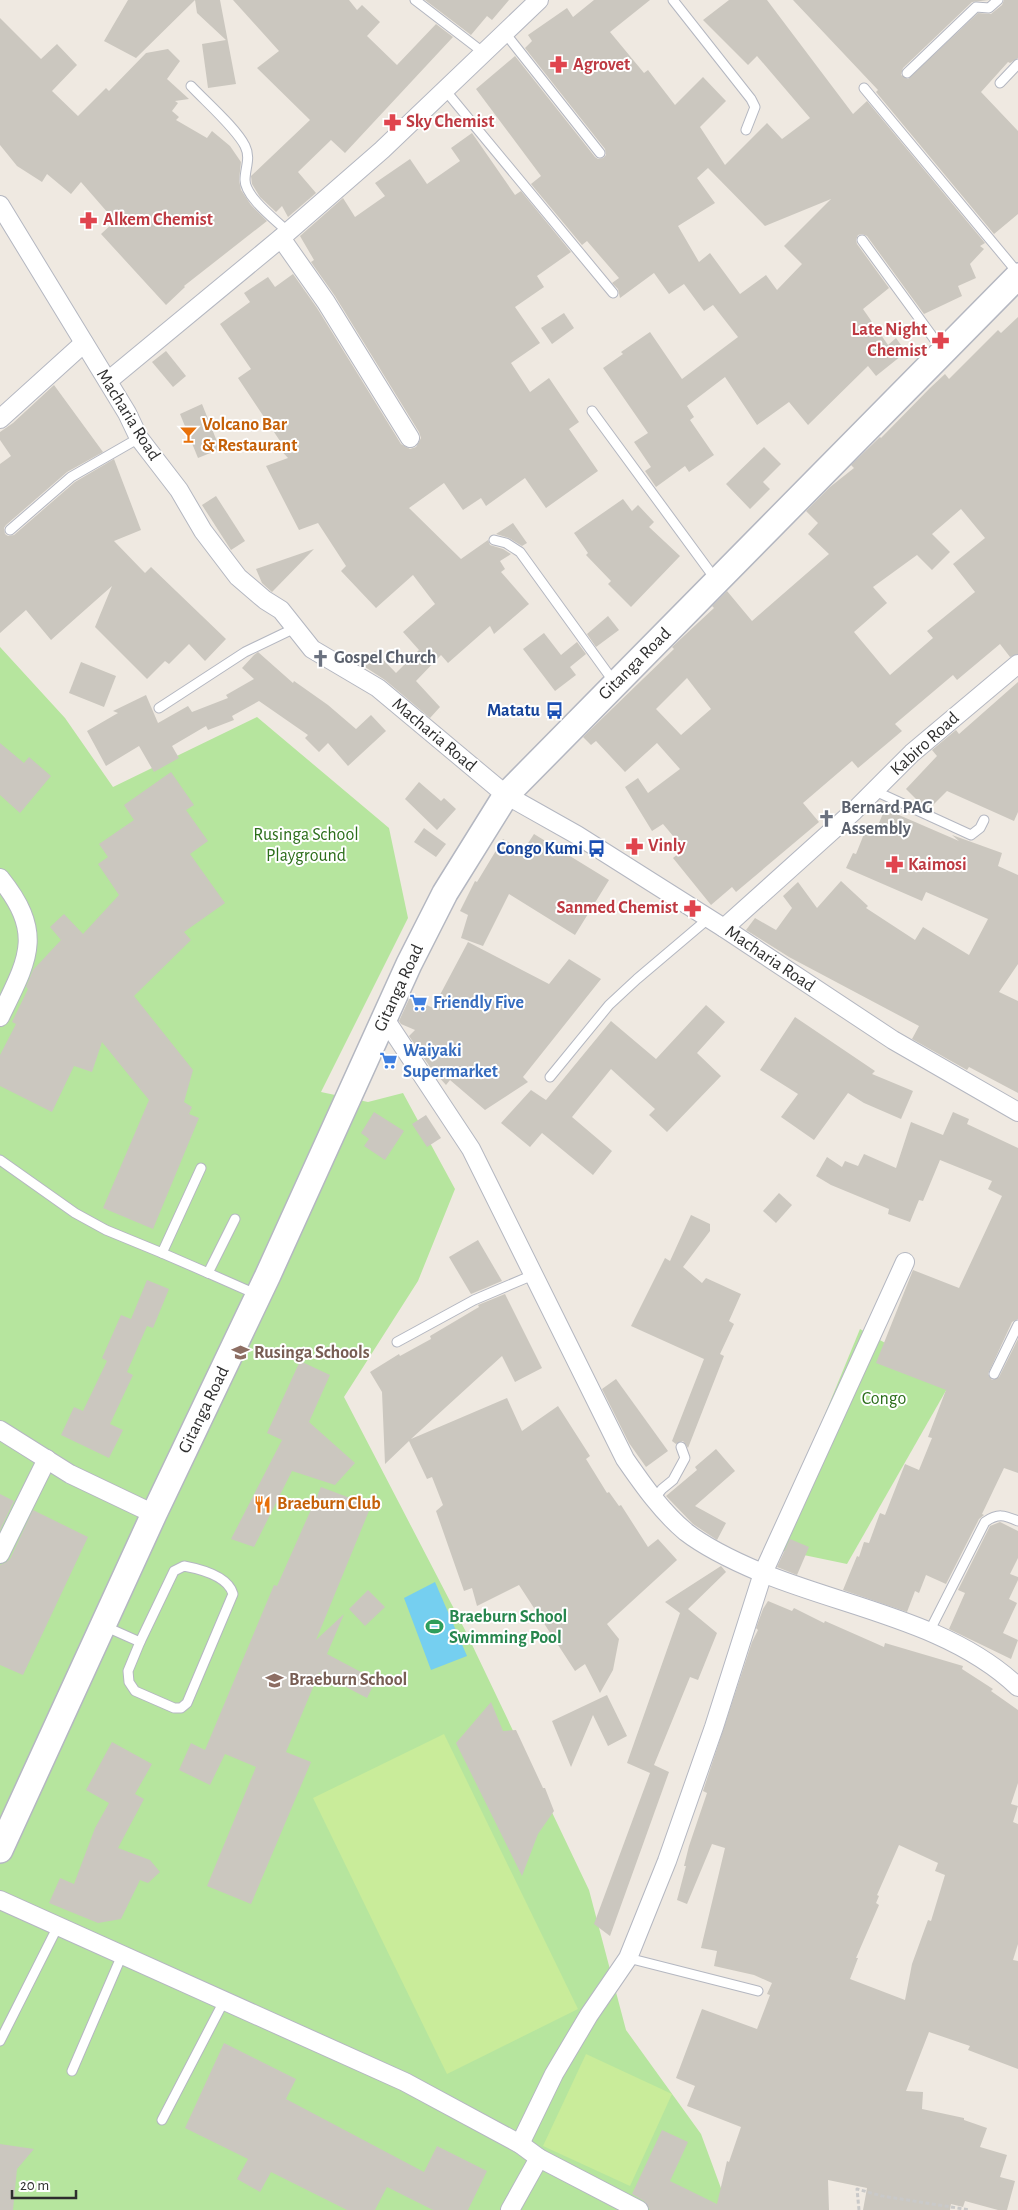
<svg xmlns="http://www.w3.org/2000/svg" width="1018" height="2210" font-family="'Alegreya Sans',sans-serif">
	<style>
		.green { fill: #b6e59e }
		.pitch { fill: #c9ec9a }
		.water { fill: #75cff0 }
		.building { fill: #cbc7bf; fill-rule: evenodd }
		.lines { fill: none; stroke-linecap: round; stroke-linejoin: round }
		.service-casing { stroke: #b4b7c1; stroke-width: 11 }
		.minor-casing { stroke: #b4b7c1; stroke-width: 20 }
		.secondary-casing { stroke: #b4b7c1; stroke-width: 28 }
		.path { stroke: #c9c9c9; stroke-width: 3; stroke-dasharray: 4 2.5; stroke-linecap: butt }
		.service { stroke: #fff; stroke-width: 9 }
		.minor { stroke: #fff; stroke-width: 18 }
		.secondary { stroke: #fff; stroke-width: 25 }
		.labels { text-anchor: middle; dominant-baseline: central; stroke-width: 4; stroke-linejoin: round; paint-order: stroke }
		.health-label { font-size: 18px; font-weight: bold; fill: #be3a42; stroke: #fff; text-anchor: start }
		.street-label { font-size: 18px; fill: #2e2e2e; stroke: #fff }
		.food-label { font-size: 18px; font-weight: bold; fill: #c56008; stroke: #fff; text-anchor: start }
		.worship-label { font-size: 18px; font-weight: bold; fill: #5b616d; stroke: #fff; text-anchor: start }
		.transit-label { font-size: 18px; font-weight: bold; fill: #164399; stroke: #fff; text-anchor: end }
		.park-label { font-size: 18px; fill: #2c6e1b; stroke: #fff }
		.shop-label { font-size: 18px; font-weight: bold; fill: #366cbe; stroke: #fff; text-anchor: start }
		.education-label { font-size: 18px; font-weight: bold; fill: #785e54; stroke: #fff; text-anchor: start }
		.leisure-label { font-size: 18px; font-weight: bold; fill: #27864d; stroke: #fff; text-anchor: start }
	</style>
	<rect width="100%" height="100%" fill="#efe9e1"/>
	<g class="green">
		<polygon points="0,647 65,718 113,787 257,717 389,828 408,918 321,1092 368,1102 403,1093 455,1189 418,1281 344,1397 465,1630 589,1890 626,2030 701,2134 729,2210 0,2210"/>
		<polygon points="860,1329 952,1380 847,1564 770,1548"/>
	</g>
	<g class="pitch">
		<polygon points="444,1734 578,2009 447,2074 313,1798"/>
		<polygon points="586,2054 672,2094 630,2186 543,2146"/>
	</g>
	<polygon class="water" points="435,1582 467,1656 431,1670 404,1598"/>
	<g class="building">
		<polygon points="128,0 220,0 236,84 208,88 202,44 226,40 197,13 195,0 136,58 104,41"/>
		<polygon points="233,0 349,0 357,10 362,5 380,22 367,36 397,65 436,24 453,37 345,153 331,140 298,172 316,193 288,217 282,206 276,212 260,197 252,184 251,176 310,120 257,68 279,51"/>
		<polygon points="425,0 509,0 492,20 487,16 471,35"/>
		<path d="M594,0H650L610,32L644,73L648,70L675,105L703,77L726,101L700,127L725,165L767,123L782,139L810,118L757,56L748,65L703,20L729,0H767L853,114L867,101L985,243L980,246L984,249L970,264L976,278L958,286L962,296L924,314L867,236L862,234L858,235L856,240L857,244L889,288L863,309L888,345L896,338L906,352L876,376L868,366L808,425L789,402L757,425L725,377L687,406L694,417L690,420L714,455L689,472L685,466L656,487L645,471L651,467L634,442L648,433L603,368L623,354L621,352L650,332L682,379L738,337L713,305L704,311L684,284L669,294L654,273L620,298L618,289L612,283L619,278L587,241L582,245L531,184L541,176L476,89L515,56L595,157L598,159L603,158L606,155L605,149L525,48L532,41L528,35L567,8L573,17ZM708,168L765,226L831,199L784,246L802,264L777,290L766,275L740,294L710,253L699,262L678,226L715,203L697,178Z"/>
		<polygon points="793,0 989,0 972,2 903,68 901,75 908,79 978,13 991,14 1002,5 1004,0 1018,0 1018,58 1010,63 1008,62 981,92 1018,131 1018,214 994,234 876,92 878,90"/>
		<polygon points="0,18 41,59 57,44 77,65 52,91 78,116 106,88 109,91 146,53 168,49 180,61 167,79 189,99 175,101 178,103 172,111 179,117 176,120 207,138 212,131 230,146 241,162 239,180 241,190 251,205 267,221 184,286 185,287 166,305 101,234 115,221 81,182 71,194 47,174 42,182 17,166 0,145"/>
		<polygon points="472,133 515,195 521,191 571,252 537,276 544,287 515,307 540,343 511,363 530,392 549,378 579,422 569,429 598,471 546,508 525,478 486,506 481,498 463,510 444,483 409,508 461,559 488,540 490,545 503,549 511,554 500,561 505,569 501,572 529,604 494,634 490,626 448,663 441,655 416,681 440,707 430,718 385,680 362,665 375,651 396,673 419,650 403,632 435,604 413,575 376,608 341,571 346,566 318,523 299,530 266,466 288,458 276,445 280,441 238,378 251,369 220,324 250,302 244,293 268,277 275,287 293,274 317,308 401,444 410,449 416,447 421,438 419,432 335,296 311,262 314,260 300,236 343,198 355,217 385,196 375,183 410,159 427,184 460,161 451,148"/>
		<polygon points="564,313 574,328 552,344 541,328"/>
		<path d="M1018,317V654L1010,657L1000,644L957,680L953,675L895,724L902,731L858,768L852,761L803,803L819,822L736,892L732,887L711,905L673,858L684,849L663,824L652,831L625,787L638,778L648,793L680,769L657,743L625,772L596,741L591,745L583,737L674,649L672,647L714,608L712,606L727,591L752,621L829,554L808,534L818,523L806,511L830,487L854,468L851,465L880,437L881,438L930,388L945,374L949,379L998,330L1001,333ZM961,509L985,538L953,564L975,592L927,631L933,638L890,675L854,632L887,603L873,587L917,555L932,570L950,552L932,534ZM687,678L711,709L681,735L656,709Z"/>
		<polygon points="166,351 186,376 173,387 152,362"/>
		<polygon points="54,385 103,452 67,472 6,525 4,528 5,534 8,536 14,535 75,482 114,459 141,530 114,541 145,573 151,567 226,639 205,661 189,644 169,664 165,661 147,679 95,627 112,586 51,640 26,610 0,633 0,464 11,456 0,440 0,432 13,423"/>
		<polygon points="202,404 220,449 198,458 180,414"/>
		<polygon points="764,447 781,464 763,482 770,489 750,509 726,484"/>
		<polygon points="216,496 245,541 231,550 202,505"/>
		<polygon points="623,499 632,511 638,505 654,522 649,527 680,556 631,607 608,584 611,581 586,555 588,553 574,533"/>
		<polygon points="513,523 527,543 522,546 509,538 496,534"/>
		<polygon points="314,549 272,592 262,583 256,569"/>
		<polygon points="608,616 619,630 596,647 587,634"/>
		<polygon points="544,633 561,655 577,642 586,654 570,667 576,675 555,691 523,649"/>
		<polygon points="258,652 293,683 294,681 328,705 356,729 371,715 386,731 348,766 328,743 319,752 305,738 308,735 259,701 232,716 234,720 208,730 206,726 172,746 179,758 154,772 139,746 106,766 87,731 118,713 113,711 146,695 158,723 188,706 192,712 228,698 226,695 254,679 242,668 254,655"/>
		<polygon points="81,662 116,676 104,707 69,693"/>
		<polygon points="1018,682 1018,812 1014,821 947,791 929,809 923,806 906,789 937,756 932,750 956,730 959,734"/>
		<polygon points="0,743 24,763 29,757 51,776 20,813 0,795"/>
		<polygon points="171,772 194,805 186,810 208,841 190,854 225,903 184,932 191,940 134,996 193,1070 184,1102 192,1107 189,1114 199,1118 153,1229 103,1208 149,1100 102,1042 92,1072 74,1066 52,1112 0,1086 0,1055 16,1024 12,1022 28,989 26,987 33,970 61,940 50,927 64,914 83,934 119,895 98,864 108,857 99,844 134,820 124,805"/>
		<polygon points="419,782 441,801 444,798 456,809 437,830 405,799"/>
		<polygon points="885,809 959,841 952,835 1002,853 998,866 1018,875 1018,964 999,992 1018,1001 1018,1093 969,1067 967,1070 912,1039 919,1026 789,957 746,930 755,918 776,930 792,908 783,896 798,882 817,908 841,881 868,906 866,908 915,940 923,927 969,955 988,919 926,892 922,901 846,868 853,853 856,854 866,829 875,832"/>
		<polygon points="424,828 446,844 436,857 414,842"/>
		<polygon points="534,834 609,880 575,935 509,894 483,946 461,938 468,915 460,911 475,881 477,882 503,839 523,851"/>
		<polygon points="468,942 549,984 569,959 601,979 523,1077 528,1082 485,1110 450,1080 446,1085 430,1067 409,1036 415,1030 401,1024 399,1021 410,997 433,1008"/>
		<polygon points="706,1005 725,1022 697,1053 721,1076 667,1132 649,1115 655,1109 611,1069 572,1117 612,1151 593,1175 542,1133 530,1147 501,1123 531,1090 546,1100 611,1021 656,1059"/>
		<polygon points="795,1017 875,1071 872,1074 913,1091 901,1119 864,1103 848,1093 814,1140 781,1117 798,1094 760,1070"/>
		<polygon points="374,1112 404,1131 385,1160 364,1146 369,1139 361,1133"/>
		<polygon points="953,1112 969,1119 967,1124 1018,1148 1018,1319 1012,1322 988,1374 992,1380 999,1377 1018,1339 1018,1473 1004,1468 982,1514 984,1515 979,1519 946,1584 926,1575 919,1593 915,1591 907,1612 843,1590 857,1556 859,1557 864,1542 869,1543 880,1513 885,1515 905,1464 919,1470 932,1438 928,1437 946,1390 876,1363 913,1270 959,1288 1002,1196 988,1189 992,1181 940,1160 923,1201 919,1200 910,1222 888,1214 889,1209 831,1185 816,1176 827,1157 842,1167 845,1161 858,1166 864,1154 896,1168 911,1122 943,1135"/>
		<polygon points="426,1115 441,1138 427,1147 412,1124"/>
		<polygon points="779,1193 792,1205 776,1223 763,1211"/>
		<polygon points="691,1215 710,1224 710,1231 683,1267 702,1283 706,1278 741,1294 729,1321 734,1324 720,1354 724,1356 688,1448 683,1441 676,1444 672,1441 704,1359 631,1326 665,1258 670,1261"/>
		<polygon points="478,1240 502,1281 471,1294 449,1257"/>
		<polygon points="147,1280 169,1289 153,1328 147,1326 127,1372 133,1375 110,1424 123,1430 109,1458 61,1435 74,1407 83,1411 107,1361 102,1358 121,1315 131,1319"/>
		<polygon points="505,1294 542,1368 515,1382 502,1356 411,1439 507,1398 522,1431 558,1406 590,1456 586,1459 607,1493 609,1492 619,1506 621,1505 648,1547 658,1539 677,1560 607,1624 619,1639 613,1670 600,1693 585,1664 575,1671 519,1585 477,1606 472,1588 464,1591 436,1511 443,1505 432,1477 427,1479 409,1441 385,1464 382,1392 370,1372 399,1354 400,1356 431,1339 430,1336 479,1307 478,1305"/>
		<polygon points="300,1361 330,1375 309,1422 355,1463 335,1485 292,1471 254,1547 231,1539 282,1440 267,1433"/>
		<polygon points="616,1379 668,1451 646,1467 629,1443 602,1389"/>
		<polygon points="716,1449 735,1471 695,1506 726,1523 717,1540 693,1524 666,1496 697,1470 695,1467"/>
		<polygon points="321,1487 371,1506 316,1640 344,1614 327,1654 376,1680 367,1698 319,1673 286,1752 311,1762 251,1904 207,1886 256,1767 225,1754 210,1785 179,1770 191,1743 205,1750 274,1585 277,1586"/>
		<polygon points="0,1494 14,1501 0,1530"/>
		<polygon points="33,1510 88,1537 23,1675 0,1665 0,1565 5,1563 10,1559"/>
		<polygon points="1000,1522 1018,1531 1018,1558 1010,1574 1018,1577 1018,1580 1009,1599 1017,1603 1003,1633 1018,1640 1011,1659 949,1629 965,1593 958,1590 990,1526"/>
		<polygon points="790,1539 809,1547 797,1575 777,1567"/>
		<polygon points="721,1566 726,1572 688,1609 717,1633 698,1680 690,1677 654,1765 669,1772 610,1936 594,1924 650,1773 627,1763 680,1613 665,1602"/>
		<polygon points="368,1590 385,1607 365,1626 349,1609"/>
		<path d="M768,1601L792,1611L794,1608L824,1623L825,1621L884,1647L885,1643L963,1666L962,1669L993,1689L991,1691L1018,1710V1783L1011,1804L1018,1806L1013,1822L1018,1824V1944L1013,1960L1018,1961V2069L968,2050L970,2046L929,2032L906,2091L923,2092L922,2109L964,2118V2120L987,2128L980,2147L1007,2155L1000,2177L1015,2181L1007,2210H998L965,2201L963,2207L951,2204L950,2210H863L867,2188L828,2180L829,2210H650L644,2201L632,2194L662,2130L688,2142L670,2181L717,2204L727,2161L729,2162L741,2127L687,2106L695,2086L676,2078L702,2009L757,2029L770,1995L767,1994L772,1983L754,1975L714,1966L717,1951L701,1948L725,1848L712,1844L687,1904L677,1900L686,1866H684L689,1846L707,1793L703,1791L752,1642L758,1630L756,1628L763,1609ZM899,1845L938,1863L935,1871L945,1875L931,1921L928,1920L912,1964L905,2000L850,1979L858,1958H856L879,1905L876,1903L879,1896L877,1895Z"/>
		<polygon points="607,1695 627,1736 608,1746 593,1715 571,1767 552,1721"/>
		<polygon points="491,1702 503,1731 516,1730 543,1788 545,1788 554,1811 538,1834 522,1876 456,1743"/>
		<polygon points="112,1742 152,1764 135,1794 144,1799 118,1848 150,1860 160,1872 148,1883 140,1880 121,1919 98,1923 49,1903 60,1878 74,1884 95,1828 109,1803 86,1790"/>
		<polygon points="224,2043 296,2079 286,2099 424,2172 437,2146 487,2171 468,2210 433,2210 387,2187 375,2210 347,2210 271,2172 260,2192 237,2179 248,2159 185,2128"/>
		<polygon points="0,2144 34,2149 17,2169 13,2210 0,2210"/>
	</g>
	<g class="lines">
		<defs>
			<g id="service">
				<polyline points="415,0 484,53"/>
				<polyline points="673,0 751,99 755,107 746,130"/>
				<polyline points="505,33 600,153"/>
				<polyline points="907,73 976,7 989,8 998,0"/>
				<polyline points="1000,83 1018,64"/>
				<path d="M191,86C206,102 236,128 245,146C251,158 245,168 245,180C245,197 276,220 288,232"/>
				<polyline points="864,88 1018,273"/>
				<polyline points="445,90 613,293"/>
				<polyline points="862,240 943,351"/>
				<polyline points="592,411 716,580"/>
				<polyline points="10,530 71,477 139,438"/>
				<polyline points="494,540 506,543 520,552 614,682"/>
				<polyline points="159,708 245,652 295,628"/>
				<polyline points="875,791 971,835 980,828 984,820"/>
				<polyline points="550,1077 609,1005 637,979 709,918"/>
				<polyline points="0,1160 75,1213 106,1230 162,1253 201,1168"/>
				<polyline points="162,1253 208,1273 235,1219"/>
				<polyline points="208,1273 258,1295"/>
				<polyline points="397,1342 474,1300 533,1275"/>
				<polyline points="994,1374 1018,1325"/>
				<polyline points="654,1499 662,1489 673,1480 685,1458 681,1447"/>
				<path d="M184,1566C200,1569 228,1576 233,1594L187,1703L181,1708H174L135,1691L129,1682L128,1671L140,1642L174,1571Z"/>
				<polyline points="104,1626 140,1642"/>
				<path d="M929,1632L985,1522C998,1513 1004,1515 1018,1521"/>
				<polyline points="628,1958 758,1991"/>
				<polyline points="0,2041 58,1926"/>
				<polyline points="72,2071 122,1955"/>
				<polyline points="162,2120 224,2001"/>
			</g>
			<g id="minor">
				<polyline points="0,205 127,413 139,438 179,490 203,531 238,577 265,600 281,610 312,649 378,688 506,795 577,835 724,928 893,1040 1018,1112"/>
				<polyline points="281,238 326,302 410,438"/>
				<polyline points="108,381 281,238 382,150 539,0"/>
				<polyline points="0,419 84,343"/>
				<path d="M0,878C45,934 28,959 0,1017"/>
				<polyline points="724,928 854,811 912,753 1018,664"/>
				<path d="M385,1019L471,1149L625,1459C643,1485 662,1512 686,1532C708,1549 734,1561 760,1572C844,1607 950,1622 1018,1687"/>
				<polyline points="0,1430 70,1474 154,1514"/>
				<polyline points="0,1554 47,1459"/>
				<polyline points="0,1900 405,2082 520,2144 539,2158 639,2210"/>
				<polyline points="520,2144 554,2074 589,2015 628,1958 667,1861 714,1727 763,1573 905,1262"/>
				<polyline points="510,2210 539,2158"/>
			</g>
			<polyline id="secondary" points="0,1850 154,1514 268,1275 409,964 445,893 506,795 1018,276"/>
		</defs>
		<use href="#service" class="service-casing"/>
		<use href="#minor" class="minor-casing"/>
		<use href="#secondary" class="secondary-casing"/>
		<polyline class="path" points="859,2210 857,2189 882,2196 970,2210"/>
		<use href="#service" class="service"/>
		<use href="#minor" class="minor"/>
		<use href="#secondary" class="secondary"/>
	</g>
	<defs>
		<symbol id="pharmacy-bare" viewBox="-9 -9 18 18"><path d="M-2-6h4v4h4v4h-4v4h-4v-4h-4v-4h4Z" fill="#e0444e" stroke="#fff" stroke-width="2.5" paint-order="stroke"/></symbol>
		<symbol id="bar-bare" viewBox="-9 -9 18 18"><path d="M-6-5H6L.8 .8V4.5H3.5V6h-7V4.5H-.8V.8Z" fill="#e8710a" stroke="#fff" stroke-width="2.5" paint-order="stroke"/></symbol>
		<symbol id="church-bare" viewBox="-9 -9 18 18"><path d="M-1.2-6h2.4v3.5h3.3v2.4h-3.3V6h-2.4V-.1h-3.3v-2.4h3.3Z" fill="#6b7280" stroke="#fff" stroke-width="2.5" paint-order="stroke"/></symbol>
		<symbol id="bus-bare" viewBox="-9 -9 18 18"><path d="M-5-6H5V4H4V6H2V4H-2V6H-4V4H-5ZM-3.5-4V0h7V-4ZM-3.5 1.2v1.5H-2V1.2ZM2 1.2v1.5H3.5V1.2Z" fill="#1a4fb4" stroke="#fff" stroke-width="2.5" paint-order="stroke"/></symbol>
		<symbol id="supermarket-bare" viewBox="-9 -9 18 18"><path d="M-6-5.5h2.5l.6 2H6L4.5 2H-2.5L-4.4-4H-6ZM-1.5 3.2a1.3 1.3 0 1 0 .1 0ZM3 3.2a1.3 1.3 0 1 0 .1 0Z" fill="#3f7fe0" stroke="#fff" stroke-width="2.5" paint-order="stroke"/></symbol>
		<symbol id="school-bare" viewBox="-9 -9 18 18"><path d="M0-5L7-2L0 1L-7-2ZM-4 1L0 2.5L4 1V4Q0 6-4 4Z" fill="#8d6e63" stroke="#fff" stroke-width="2.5" paint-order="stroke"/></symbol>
		<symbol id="restaurant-bare" viewBox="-9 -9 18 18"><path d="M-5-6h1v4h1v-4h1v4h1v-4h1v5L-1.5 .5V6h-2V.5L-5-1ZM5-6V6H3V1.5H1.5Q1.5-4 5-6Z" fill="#e8710a" stroke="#fff" stroke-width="2.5" paint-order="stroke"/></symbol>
		<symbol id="stadium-bare" viewBox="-9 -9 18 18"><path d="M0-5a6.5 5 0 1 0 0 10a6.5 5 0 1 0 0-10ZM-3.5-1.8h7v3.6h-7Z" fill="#2e9e5b" stroke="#fff" stroke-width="2.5" paint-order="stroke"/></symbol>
	</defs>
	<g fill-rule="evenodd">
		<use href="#pharmacy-bare" x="546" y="52" width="25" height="25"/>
		<use href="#pharmacy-bare" x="380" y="110" width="25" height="25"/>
		<use href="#pharmacy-bare" x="76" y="208" width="25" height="25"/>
		<use href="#pharmacy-bare" x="928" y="328" width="25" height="25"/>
		<use href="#bar-bare" x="176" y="422" width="25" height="25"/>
		<use href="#church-bare" x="308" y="646" width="25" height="25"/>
		<use href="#bus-bare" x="542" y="698" width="25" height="25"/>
		<use href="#church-bare" x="814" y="806" width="25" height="25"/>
		<use href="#pharmacy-bare" x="622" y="834" width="25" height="25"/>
		<use href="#bus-bare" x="584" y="836" width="25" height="25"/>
		<use href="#pharmacy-bare" x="882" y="852" width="25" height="25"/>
		<use href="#pharmacy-bare" x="680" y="896" width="25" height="25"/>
		<use href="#supermarket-bare" x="406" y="990" width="25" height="25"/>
		<use href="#supermarket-bare" x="376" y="1048" width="25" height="25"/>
		<use href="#school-bare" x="228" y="1340" width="25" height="25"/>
		<use href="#restaurant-bare" x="250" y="1492" width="25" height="25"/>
		<use href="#stadium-bare" x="422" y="1614" width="25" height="25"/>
		<use href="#school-bare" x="262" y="1668" width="25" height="25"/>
	</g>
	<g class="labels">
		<g class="health-label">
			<text x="573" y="65">Agrovet</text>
			<text x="406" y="122">Sky Chemist</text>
			<text x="103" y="220">Alkem Chemist</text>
			<text x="927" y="330" text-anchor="end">Late Night<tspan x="927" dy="21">Chemist</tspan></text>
			<text x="648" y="846">Vinly</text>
			<text x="908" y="865">Kaimosi</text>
			<text x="678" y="908" text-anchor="end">Sanmed Chemist</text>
		</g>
		<g class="street-label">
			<text transform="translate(128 415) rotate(58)">Macharia Road</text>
			<text transform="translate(635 664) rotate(-45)">Gitanga Road</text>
			<text transform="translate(434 735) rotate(40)">Macharia Road</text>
			<text transform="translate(925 744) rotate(-42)">Kabiro Road</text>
			<text transform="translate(770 959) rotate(34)">Macharia Road</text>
			<text transform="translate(399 988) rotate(-65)">Gitanga Road</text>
			<text transform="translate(204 1410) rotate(-64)">Gitanga Road</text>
		</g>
		<g class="food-label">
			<text x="202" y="425">Volcano Bar<tspan x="202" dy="21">&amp; Restaurant</tspan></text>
			<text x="277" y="1504">Braeburn Club</text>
		</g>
		<g class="worship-label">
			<text x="334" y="658">Gospel Church</text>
			<text x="841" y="808">Bernard PAG<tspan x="841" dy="21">Assembly</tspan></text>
		</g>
		<g class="transit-label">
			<text x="540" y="711">Matatu</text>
			<text x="583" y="849">Congo Kumi</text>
		</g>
		<g class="park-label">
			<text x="306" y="835">Rusinga School<tspan x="306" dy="21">Playground</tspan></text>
			<text x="884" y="1399">Congo</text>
		</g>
		<g class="shop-label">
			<text x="433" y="1003">Friendly Five</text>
			<text x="403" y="1051">Waiyaki<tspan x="403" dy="21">Supermarket</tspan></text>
		</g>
		<g class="education-label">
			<text x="254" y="1353">Rusinga Schools</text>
			<text x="289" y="1680">Braeburn School</text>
		</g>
		<g class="leisure-label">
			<text x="449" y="1617">Braeburn School<tspan x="449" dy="21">Swimming Pool</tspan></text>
		</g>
	</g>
	<path d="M12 2190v8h64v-8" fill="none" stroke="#2e2e2e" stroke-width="2.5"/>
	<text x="20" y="2190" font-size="15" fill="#2e2e2e" stroke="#ffffff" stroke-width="4" paint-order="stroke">20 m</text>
</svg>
